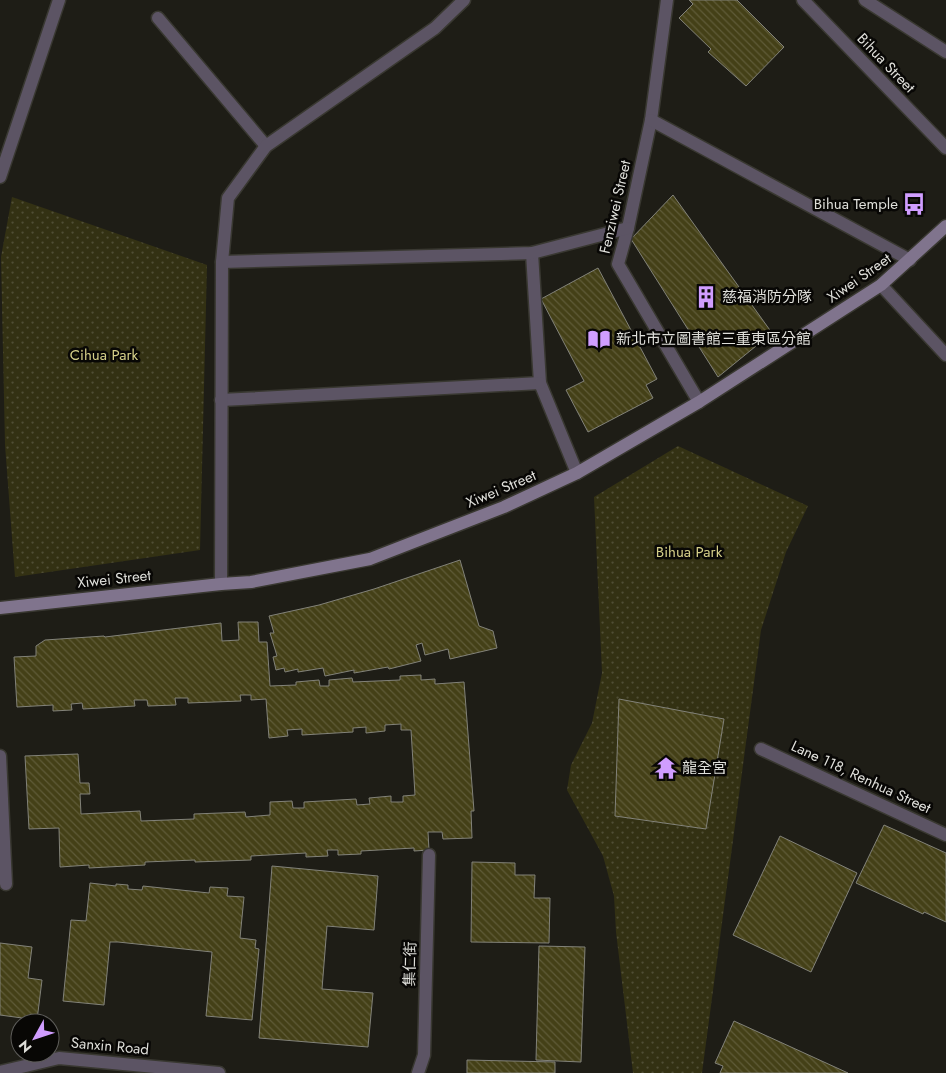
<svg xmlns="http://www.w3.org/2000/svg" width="946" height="1073" font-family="Jost,'Noto Sans TC',sans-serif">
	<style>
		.green { fill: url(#green-dots) }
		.building { fill: url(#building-back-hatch); stroke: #828279 }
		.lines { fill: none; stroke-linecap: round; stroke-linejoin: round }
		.lane-casing { stroke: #393831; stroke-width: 15 }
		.street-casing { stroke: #393831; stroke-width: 15 }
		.secondary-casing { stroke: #393831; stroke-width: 15 }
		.lane { stroke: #5c5464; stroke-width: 12 }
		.street { stroke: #5c5464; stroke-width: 12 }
		.secondary { stroke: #80748d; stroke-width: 12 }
		.labels { text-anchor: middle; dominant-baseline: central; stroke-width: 5; stroke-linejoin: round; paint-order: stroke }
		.street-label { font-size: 15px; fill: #dfdfda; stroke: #080705 }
		.poi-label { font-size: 15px; fill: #dfdfda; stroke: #080705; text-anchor: start }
		.park-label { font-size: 15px; fill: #d4ce88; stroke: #080705 }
	</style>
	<defs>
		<pattern id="green-dots" width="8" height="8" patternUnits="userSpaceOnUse" patternTransform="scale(1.25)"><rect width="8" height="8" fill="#333113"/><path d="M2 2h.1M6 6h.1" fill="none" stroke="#504e35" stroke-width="1.8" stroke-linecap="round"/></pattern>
		<pattern id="building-back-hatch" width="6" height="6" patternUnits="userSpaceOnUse" patternTransform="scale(1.25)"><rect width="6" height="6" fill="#444017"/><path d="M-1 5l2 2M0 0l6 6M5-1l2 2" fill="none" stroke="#5f5b38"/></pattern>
	</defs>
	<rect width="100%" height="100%" fill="#1e1d16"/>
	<g class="green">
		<polygon points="12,197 207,265 200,550 15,577 5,445 1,257"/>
		<polygon points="678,446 808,506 786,552 761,630 702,1073 633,1073 616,932 614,896 603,856 567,790 571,765 592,723 602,673 594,497"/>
	</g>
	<g class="building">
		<polygon points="689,0 737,0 784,47 746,86 708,52 711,49 679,18 693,4"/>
		<polygon points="673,195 772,333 718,377 631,239"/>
		<polygon points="598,268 657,379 646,385 653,398 588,432 566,390 584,381 541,299"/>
		<polygon points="460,560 479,626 493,631 497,648 450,659 448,649 425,655 422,643 416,645 421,661 389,669 388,667 354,673 354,670 325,676 323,668 298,672 298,669 285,672 284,668 276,670 273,657 277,656 270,633 274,633 269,616 319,605 374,589"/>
		<polygon points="238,622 258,622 259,642 267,642 270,686 296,685 296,682 319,680 320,686 329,686 329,680 352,678 353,682 400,680 400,676 421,675 421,680 435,679 435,684 464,682 474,811 471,811 472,838 443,839 442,832 428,832 429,850 414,851 414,848 361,851 361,854 338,855 338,850 327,850 328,856 306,857 306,853 251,856 251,860 195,862 195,860 145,862 145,865 89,868 89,865 60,867 59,828 29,829 25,756 78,754 80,783 89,783 90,794 80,794 81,814 140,811 141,821 194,819 194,814 245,812 246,817 270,815 270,802 292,801 293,808 304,808 304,802 356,799 357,805 370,804 369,798 391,796 391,802 403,802 403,796 415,795 411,730 401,730 401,724 385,725 385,731 366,733 366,727 353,728 353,732 302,735 302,729 287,730 288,736 269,738 266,699 251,700 251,695 240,695 241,701 188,703 188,698 175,698 176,705 148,706 147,700 134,700 135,706 83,709 82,703 71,704 72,710 53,711 53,705 17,707 14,657 36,656 36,646 45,640 104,636 105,637 221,623 222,641 239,640"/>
		<polygon points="619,699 724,719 706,829 615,816"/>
		<polygon points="884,825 946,853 946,922 924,912 923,914 856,883"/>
		<polygon points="780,836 857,873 811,972 733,935"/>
		<polygon points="472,862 515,863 515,875 535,875 534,898 550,898 549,943 471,942"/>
		<polygon points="272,866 378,876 374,930 327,926 322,989 373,993 368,1047 259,1038"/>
		<polygon points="90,883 116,886 116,884 128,885 128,889 142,890 143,886 209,893 210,887 228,888 227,896 244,897 240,938 256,940 255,948 259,949 252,1020 206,1016 212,952 118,942 110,942 104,1005 63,1001 71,920 86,921"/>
		<polygon points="0,943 32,947 28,978 42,980 37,1020 0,1015"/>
		<polygon points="539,946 585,947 581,1062 536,1060"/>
		<polygon points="734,1021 848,1073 720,1073 723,1066 715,1063"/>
		<polygon points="467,1060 555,1062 555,1073 467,1073"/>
	</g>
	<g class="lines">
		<defs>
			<g id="lane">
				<polyline points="667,0 651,120 628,228 618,264 699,402"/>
				<polyline points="865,0 946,52"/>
				<polyline points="158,18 266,146"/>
				<polyline points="651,120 910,260"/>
				<polyline points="532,253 540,383 577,473"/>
				<polyline points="222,262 532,253 628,228"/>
				<polyline points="221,400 540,383"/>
				<polyline points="221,584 222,262 228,198 266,146 435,28 464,0"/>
			</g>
			<g id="street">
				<polyline points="803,0 946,148"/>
				<polyline points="0,177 59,0"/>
				<polyline points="881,285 946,355"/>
				<polyline points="761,749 946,835"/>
				<polyline points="0,756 6,884"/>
				<polyline points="0,1072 59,1058 219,1073"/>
				<polyline points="418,1073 424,1055 429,855"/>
			</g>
			<polyline id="secondary" points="0,608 221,584 251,582 370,559 504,507 577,473 699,402 881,285 946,226"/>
		</defs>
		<use href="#lane" class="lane-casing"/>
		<use href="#street" class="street-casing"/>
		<use href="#secondary" class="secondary-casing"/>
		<use href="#lane" class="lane"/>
		<use href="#street" class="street"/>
		<use href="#secondary" class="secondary"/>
	</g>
	<defs>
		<symbol id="bus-bare" viewBox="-9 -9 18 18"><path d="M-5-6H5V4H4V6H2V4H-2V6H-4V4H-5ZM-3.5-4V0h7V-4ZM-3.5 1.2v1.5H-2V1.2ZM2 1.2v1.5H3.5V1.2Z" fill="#d09dff" stroke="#080705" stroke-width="2.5" paint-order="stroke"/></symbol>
		<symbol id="building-bare" viewBox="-9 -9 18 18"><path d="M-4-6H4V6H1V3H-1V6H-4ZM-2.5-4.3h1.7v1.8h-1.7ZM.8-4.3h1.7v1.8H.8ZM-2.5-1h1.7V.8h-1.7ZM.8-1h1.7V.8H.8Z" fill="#d09dff" stroke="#080705" stroke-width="2.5" paint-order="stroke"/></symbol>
		<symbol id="library-bare" viewBox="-9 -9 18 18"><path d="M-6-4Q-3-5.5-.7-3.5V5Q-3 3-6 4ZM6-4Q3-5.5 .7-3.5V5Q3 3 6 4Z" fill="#d09dff" stroke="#080705" stroke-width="2.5" paint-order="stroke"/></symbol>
		<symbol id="temple-bare" viewBox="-9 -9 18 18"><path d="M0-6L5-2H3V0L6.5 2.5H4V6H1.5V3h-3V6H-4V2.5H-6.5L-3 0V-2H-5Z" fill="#d09dff" stroke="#080705" stroke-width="2.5" paint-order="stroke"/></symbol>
	</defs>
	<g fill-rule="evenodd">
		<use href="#bus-bare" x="898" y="188" width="32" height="32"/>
		<use href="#building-bare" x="690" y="281" width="32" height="32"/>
		<use href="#library-bare" x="583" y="323" width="32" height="32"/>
		<use href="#temple-bare" x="650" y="752" width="32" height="32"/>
	</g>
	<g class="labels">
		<g class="street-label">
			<text transform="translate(886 63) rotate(46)">Bihua Street</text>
			<text transform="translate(615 207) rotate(-77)">Fenziwei Street</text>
			<text transform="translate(859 278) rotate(-35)">Xiwei Street</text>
			<text transform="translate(501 489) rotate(-23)">Xiwei Street</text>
			<text transform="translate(114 579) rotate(-6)">Xiwei Street</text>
			<text transform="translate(861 777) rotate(25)">Lane 118, Renhua Street</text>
			<text transform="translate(410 964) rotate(-89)">集仁街</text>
			<text transform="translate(110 1046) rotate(5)">Sanxin Road</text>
		</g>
		<g class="poi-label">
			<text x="898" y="204" text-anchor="end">Bihua Temple</text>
			<text x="722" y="297">慈福消防分隊</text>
			<text x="616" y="339">新北市立圖書館三重東區分館</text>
			<text x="682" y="768">龍全宮</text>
		</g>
		<g class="park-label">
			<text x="104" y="355">Cihua Park</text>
			<text x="689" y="552">Bihua Park</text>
		</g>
	</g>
	<g transform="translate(35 1038) rotate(230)"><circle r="24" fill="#080705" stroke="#5e5d5a"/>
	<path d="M0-4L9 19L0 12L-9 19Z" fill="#d09dff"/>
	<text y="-8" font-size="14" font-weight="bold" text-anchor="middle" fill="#dfdfda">N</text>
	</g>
</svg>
